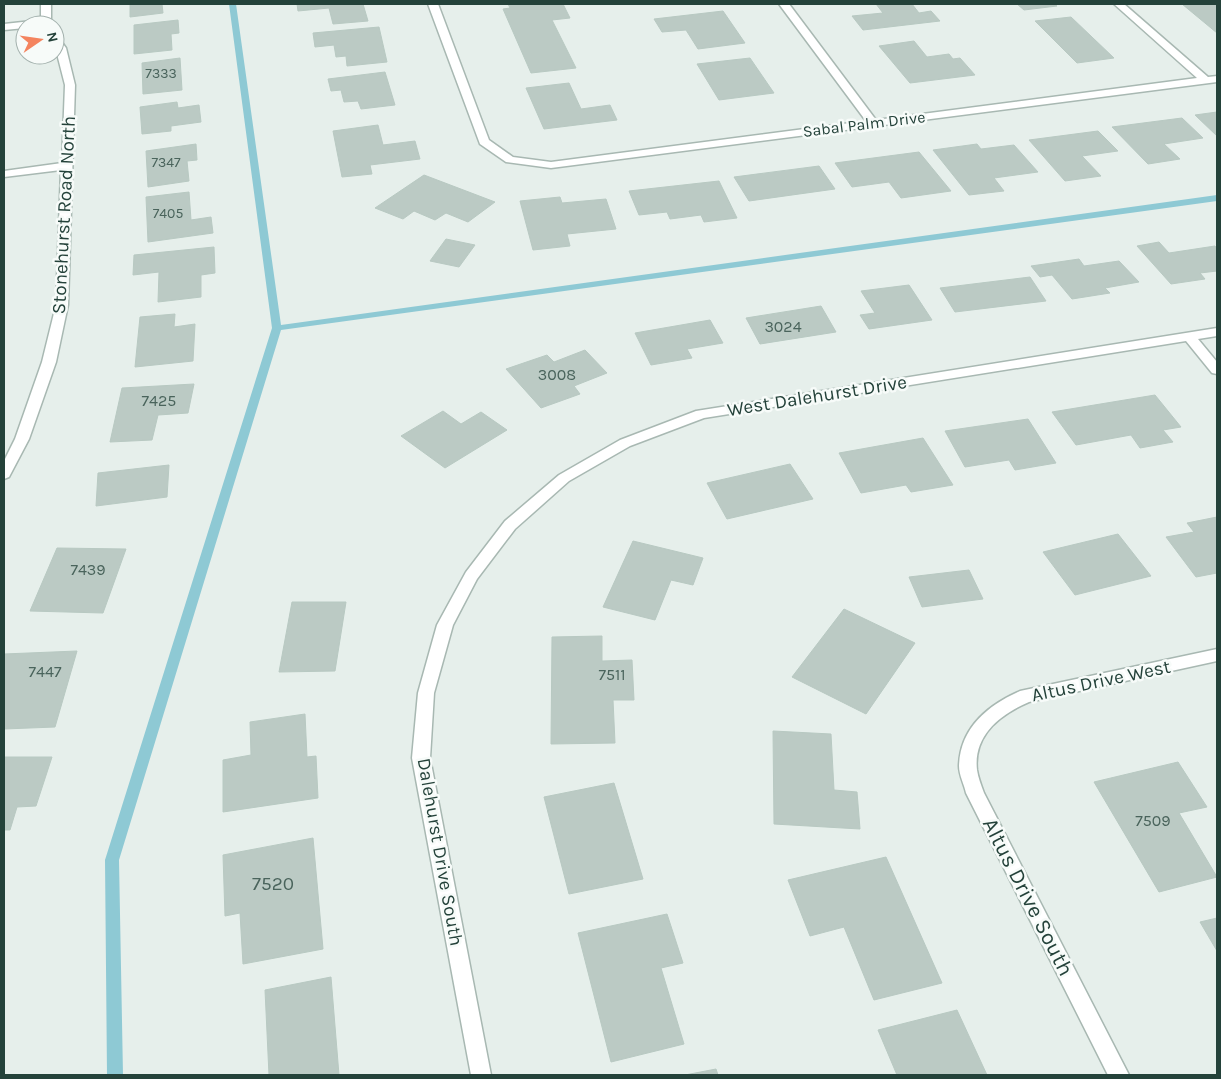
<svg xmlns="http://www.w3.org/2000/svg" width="1221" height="1079" font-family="Karla,sans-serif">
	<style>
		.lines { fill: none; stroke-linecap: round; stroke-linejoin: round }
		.stream { fill: #8ec9d4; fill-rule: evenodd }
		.building { fill: #bbcac4; stroke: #b8c9c2 }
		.minor-casing { stroke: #a8b8b2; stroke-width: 3 }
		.minor { fill: #fff; fill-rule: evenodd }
		.labels { text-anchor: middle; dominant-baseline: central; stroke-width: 5; stroke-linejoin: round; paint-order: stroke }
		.far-number-label { font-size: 14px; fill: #4a645c }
		.far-street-label { font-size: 16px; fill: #24423a; stroke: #f7fbf9 }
		.number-label { font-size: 16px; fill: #4a645c }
		.street-label { font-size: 19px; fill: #24423a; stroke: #f7fbf9 }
		.near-number-label { font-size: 19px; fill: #4a645c }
		.near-street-label { font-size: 22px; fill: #24423a; stroke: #f7fbf9 }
	</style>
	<rect width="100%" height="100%" fill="#e6efeb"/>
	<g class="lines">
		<polygon class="stream" points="229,4 236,4 281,325 1217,195 1217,201 281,330 119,860 123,1075 107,1075 105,860 272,328"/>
	</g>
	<g class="building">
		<polygon points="130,4 162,4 163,13 130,17"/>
		<polygon points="297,4 370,4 363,4 368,21 333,24 329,8 298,11"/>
		<polygon points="508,4 563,4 570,18 552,20 576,68 531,73 503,9 510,8"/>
		<polygon points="876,4 912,4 919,13 931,11 940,21 863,30 852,16 883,13"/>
		<polygon points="1017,4 1054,4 1057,6 1024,10"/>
		<polygon points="1182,4 1217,4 1217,33"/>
		<polygon points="723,11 745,43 698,49 686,30 662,32 654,19"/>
		<polygon points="1071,17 1114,58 1077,63 1035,21"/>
		<polygon points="178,20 179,33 171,34 172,50 134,54 134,25"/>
		<polygon points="379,27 387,62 347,66 346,56 336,57 334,45 315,47 313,33"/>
		<polygon points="914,41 927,57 949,54 953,59 960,58 975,75 910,83 879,46"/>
		<polygon points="180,58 182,90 143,94 142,63"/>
		<polygon points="750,58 774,93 719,100 697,64"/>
		<polygon points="385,72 395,105 361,109 358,101 344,102 341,90 331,91 328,79"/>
		<polygon points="569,83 581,109 610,105 617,120 544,129 526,88"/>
		<polygon points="177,102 178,108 199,105 201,122 171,126 171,131 142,134 140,107"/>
		<polygon points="1217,112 1217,136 1195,115"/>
		<polygon points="1182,118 1203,138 1164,144 1180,159 1148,164 1112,127"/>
		<polygon points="378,125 383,145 415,141 420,159 370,165 372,174 342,177 333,131"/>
		<polygon points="1098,131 1118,151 1082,156 1101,176 1065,181 1029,140"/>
		<polygon points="196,144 197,160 187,161 189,181 148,187 146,151"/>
		<polygon points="977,144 981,149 1014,145 1038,172 994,178 1004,191 969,195 933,150"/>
		<polygon points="919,152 951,191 901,198 889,182 852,187 835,163"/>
		<polygon points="819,166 835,189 749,201 734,177"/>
		<polygon points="424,175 495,202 468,222 446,213 435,220 414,211 403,219 375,208"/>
		<polygon points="719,181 737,218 704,222 701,215 670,219 667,212 639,215 629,191"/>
		<polygon points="189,192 191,220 211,217 213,233 148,242 146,197"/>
		<polygon points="560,197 562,203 606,199 616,229 567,234 570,246 533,250 520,201"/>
		<polygon points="446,239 475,245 459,267 430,261"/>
		<polygon points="1159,242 1169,253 1215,246 1217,249 1217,271 1200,273 1205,279 1171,284 1137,246"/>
		<polygon points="214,247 215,273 201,275 201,297 158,302 159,272 133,275 134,255"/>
		<polygon points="1079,259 1084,266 1119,261 1139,282 1105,288 1110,293 1072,299 1052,275 1040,277 1031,266"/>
		<polygon points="1030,277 1046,301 955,312 940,288"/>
		<polygon points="909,285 932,320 869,329 860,315 875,313 861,291"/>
		<polygon points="821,306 836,332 760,344 746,318"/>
		<polygon points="175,314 174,327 195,324 193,361 135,367 140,317"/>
		<polygon points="710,320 723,343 687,349 692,358 651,365 635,333"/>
		<polygon points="585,350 607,373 574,386 580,394 541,408 506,369 547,355 554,362"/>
		<polygon points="194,384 188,413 158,415 152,440 110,442 122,388"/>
		<polygon points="1155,395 1181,427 1163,430 1173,442 1140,448 1131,435 1076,445 1052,412"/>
		<polygon points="443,411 461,424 481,412 507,430 445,468 401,436"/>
		<polygon points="1028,419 1056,463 1015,470 1009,460 965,467 945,431"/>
		<polygon points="923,438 953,485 911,492 906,485 861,493 839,453"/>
		<polygon points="790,464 813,499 727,519 707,483"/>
		<polygon points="169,465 167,497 96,506 98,473"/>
		<polygon points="1217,517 1217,573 1196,577 1166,537 1194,532 1187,523"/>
		<polygon points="1118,534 1151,576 1075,595 1043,552"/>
		<polygon points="633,541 703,558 693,585 671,580 655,620 603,607"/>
		<polygon points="57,548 126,549 103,613 30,611"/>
		<polygon points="969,570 983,599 922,607 909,577"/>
		<polygon points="292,602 346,602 335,671 279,672"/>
		<polygon points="844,609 915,643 866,714 792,677"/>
		<polygon points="602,636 602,661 632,660 634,700 613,700 615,743 551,744 552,637"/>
		<polygon points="77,651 55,727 4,729 4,654"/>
		<polygon points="305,714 307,757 316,756 318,798 223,812 223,760 251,755 250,722"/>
		<polygon points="773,731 831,734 834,790 857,792 860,829 774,824"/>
		<polygon points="4,757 52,757 36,806 17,807 10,830 4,830"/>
		<polygon points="1178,762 1207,807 1179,813 1217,877 1159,892 1094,782"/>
		<polygon points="614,783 643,879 569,894 544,797"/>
		<polygon points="313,838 323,949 243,964 240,913 225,916 223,855"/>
		<polygon points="886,857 942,983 874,1000 844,927 810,936 788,880"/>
		<polygon points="667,914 683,963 661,968 684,1044 611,1062 578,933"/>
		<polygon points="1217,918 1217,951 1200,922"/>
		<polygon points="331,977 339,1075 269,1075 265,990"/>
		<polygon points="957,1010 987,1075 897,1075 878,1030"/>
		<polygon points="716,1069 718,1075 685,1075"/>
	</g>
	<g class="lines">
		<defs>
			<g id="minor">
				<polygon points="41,4 51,4 51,25 25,25 25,28 4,30 4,24 41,20"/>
				<polygon points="428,4 438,4 489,140 513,157 551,162 866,121 779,4 789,4 876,120 1197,78 1114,4 1124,4 1208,77 1217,76 1217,82 551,168 506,162 480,144"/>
				<polygon points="55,36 58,37 66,48 75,85 68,305 56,362 29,439 9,477 4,479 4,461 15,439 42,362 56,305 61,170 4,177 4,171 62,163 65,85 55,46"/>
				<polygon points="1217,328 1217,336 1198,339 1217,362 1217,374 1212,373 1186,341 704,418 630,446 569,481 515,529 477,579 453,625 434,693 430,758 491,1075 471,1075 412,758 418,693 437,625 466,572 505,521 559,475 620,440 696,411"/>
				<path d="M1217,649V661L1029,702C1001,714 973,735 977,770C978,777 981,785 984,793L1129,1075H1108L966,793C964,784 959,775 959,766C960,728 988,705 1020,691Z"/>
			</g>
		</defs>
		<use href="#minor" class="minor-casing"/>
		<use href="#minor" class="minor"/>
	</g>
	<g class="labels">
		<g class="far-number-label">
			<text x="161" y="73">7333</text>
			<text x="166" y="162">7347</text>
			<text x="168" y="213">7405</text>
		</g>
		<g class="far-street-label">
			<text transform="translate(864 124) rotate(-7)">Sabal Palm Drive</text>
		</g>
		<g class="number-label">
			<text x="783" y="326">3024</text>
			<text x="557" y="374">3008</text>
			<text x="159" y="400">7425</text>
			<text x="88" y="569">7439</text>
			<text x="45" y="671">7447</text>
			<text x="612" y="674">7511</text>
			<text x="1153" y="820">7509</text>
		</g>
		<g class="street-label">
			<text transform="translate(64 215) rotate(-87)">Stonehurst Road North</text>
			<text transform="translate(817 396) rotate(-9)">West Dalehurst Drive</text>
			<text transform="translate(1101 681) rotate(-12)">Altus Drive West</text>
			<text transform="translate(440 852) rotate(80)">Dalehurst Drive South</text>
		</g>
		<g class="near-number-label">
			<text x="273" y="884">7520</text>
		</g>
		<g class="near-street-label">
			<text transform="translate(1028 897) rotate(63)">Altus Drive South</text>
		</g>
	</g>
	<rect width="1221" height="1079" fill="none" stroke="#24423a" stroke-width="10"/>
	<g transform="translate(40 40) rotate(77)"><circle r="24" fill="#f7fbf9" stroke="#a3b1ad"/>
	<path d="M0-4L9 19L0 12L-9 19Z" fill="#f4845f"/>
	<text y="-8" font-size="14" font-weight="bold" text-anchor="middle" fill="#24423a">N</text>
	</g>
</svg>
